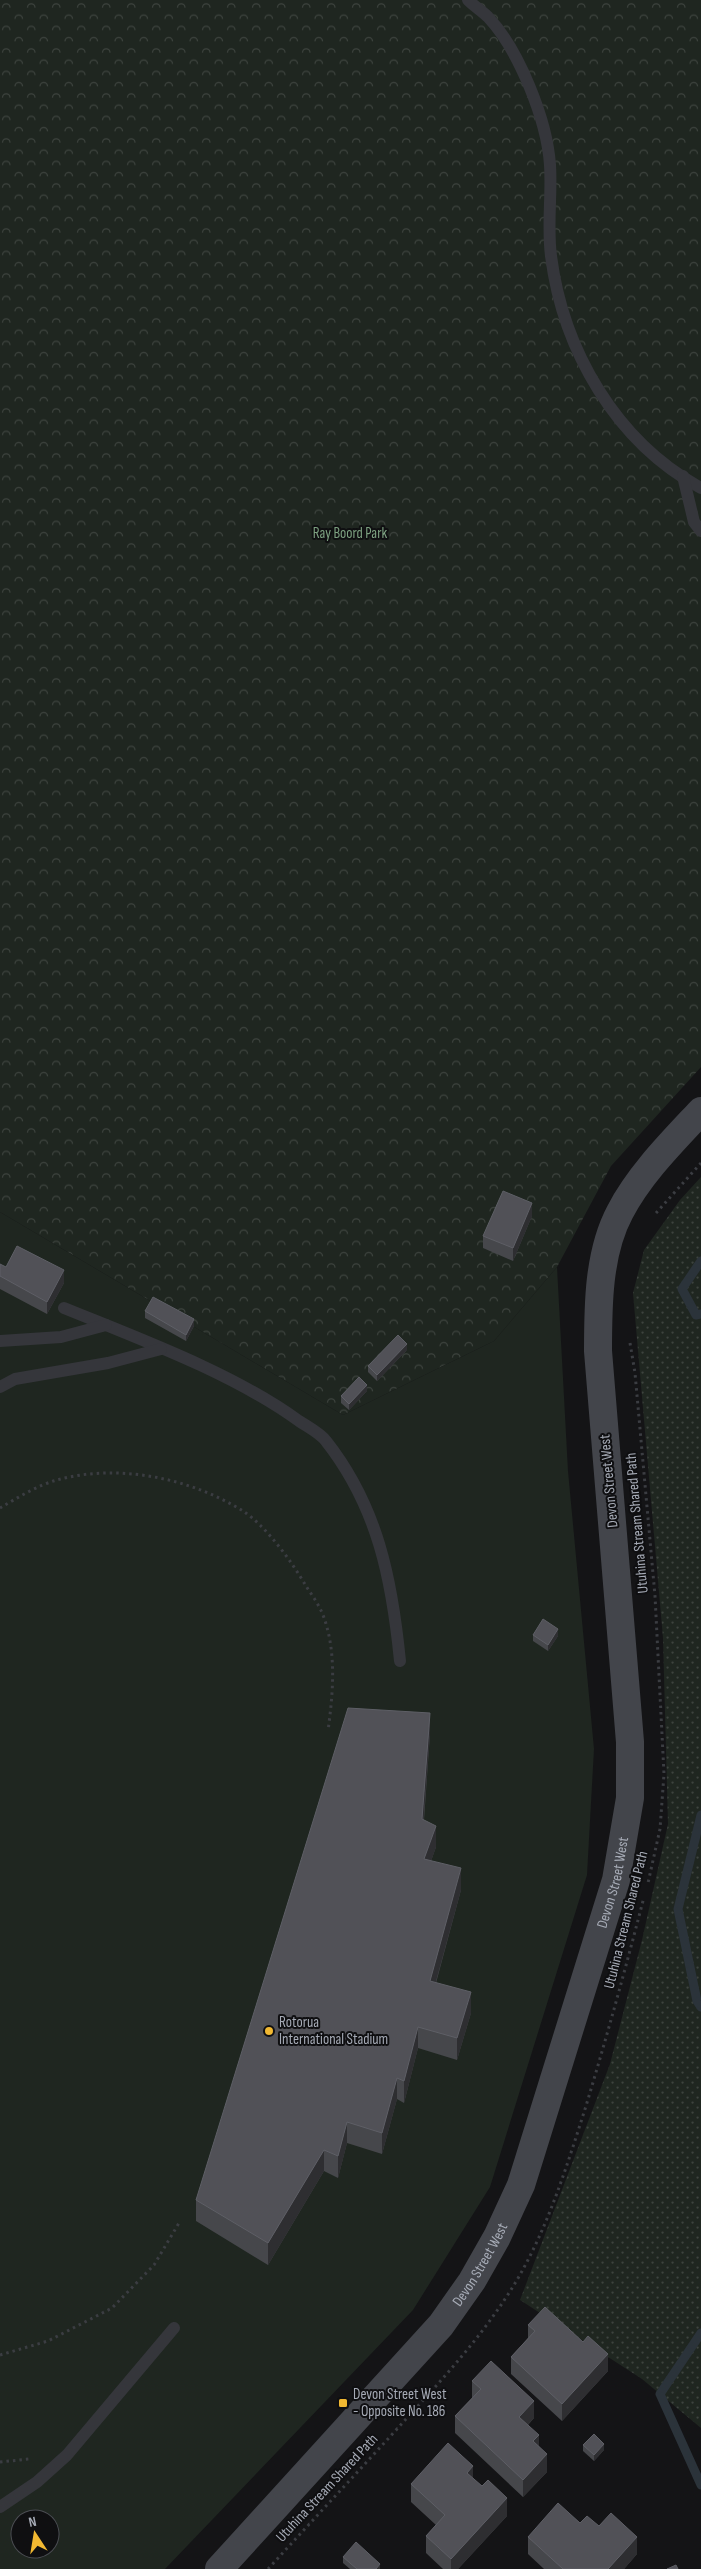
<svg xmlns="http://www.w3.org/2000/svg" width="701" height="2569" font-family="'Sofia Sans Condensed',sans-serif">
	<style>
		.grass { fill: url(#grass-dots) }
		.park { fill: url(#park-crowns) }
		.garden { fill: #1f2620; fill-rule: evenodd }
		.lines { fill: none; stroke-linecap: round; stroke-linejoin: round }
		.stream { stroke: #2b333a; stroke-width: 9 }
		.path { stroke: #3b3d42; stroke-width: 3; stroke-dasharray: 2.5 4; stroke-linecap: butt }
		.service { stroke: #35363b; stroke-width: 12 }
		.secondary { stroke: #43454b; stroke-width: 28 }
		.wall { fill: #46474b }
		.shaded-wall { fill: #2e2e31 }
		.building { fill: #515157; stroke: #5e5f66 }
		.poi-dot { fill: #f1b832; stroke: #0f0f11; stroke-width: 2 }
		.labels { text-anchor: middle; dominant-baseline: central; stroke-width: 4; stroke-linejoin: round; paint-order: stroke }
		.park-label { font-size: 15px; fill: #7da181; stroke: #0f0f11 }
		.street-label { font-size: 15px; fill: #a6abb6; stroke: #0f0f11 }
		.poi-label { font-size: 15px; fill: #a6abb6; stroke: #0f0f11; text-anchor: start }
	</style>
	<defs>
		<pattern id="grass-dots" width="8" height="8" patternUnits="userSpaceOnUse" patternTransform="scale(1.25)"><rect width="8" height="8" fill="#1f2620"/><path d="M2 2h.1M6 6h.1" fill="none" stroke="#3d433e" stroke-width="1.8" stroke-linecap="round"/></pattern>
		<pattern id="park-crowns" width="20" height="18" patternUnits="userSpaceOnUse" patternTransform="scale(1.25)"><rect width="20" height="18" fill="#1f2620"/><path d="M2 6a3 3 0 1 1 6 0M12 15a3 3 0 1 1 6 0" fill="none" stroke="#3d433e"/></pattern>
	</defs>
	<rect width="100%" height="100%" fill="#141416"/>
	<polygon class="grass" points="701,1177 701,2428 642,2379 520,2300 610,2064 642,1940 668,1824 663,1638 633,1293 644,1250 680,1200"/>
	<polygon class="park" points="0,0 701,0 701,1067 611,1166 557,1267 494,1341 343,1415 0,1212"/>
	<path class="garden" d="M0,1212L343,1415L494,1341L557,1267L568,1471L594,1749L587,1875L490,2187L413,2310L165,2569H0ZM20,2519H50V2549H20Z"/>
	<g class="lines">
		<g class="stream">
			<polyline points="701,1261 682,1289 696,1315 701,1314"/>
			<polyline points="701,1815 678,1909 697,2001 701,2007"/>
			<polyline points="701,2333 660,2394 701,2485"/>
		</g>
		<g class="path">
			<polyline points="656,1213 701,1163"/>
			<polyline points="630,1343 635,1373 655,1596 664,1774 660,1829 648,1883"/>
			<path d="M0,1508C17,1498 38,1485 57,1480C118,1463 190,1478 243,1511C266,1526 292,1562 306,1586C312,1595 319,1605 323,1615C337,1652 333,1693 328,1731"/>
			<polyline points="0,2355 48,2341 112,2308 154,2265 179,2223"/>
			<polyline points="0,2462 29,2459"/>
			<path d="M268,2569C311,2522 354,2476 397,2429C435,2387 474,2346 505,2299C544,2241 565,2172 586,2106C607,2036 626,1967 644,1897"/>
		</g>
		<g class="service">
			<path d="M468,0C474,6 482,11 488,17C519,50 547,120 550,165C552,195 547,225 551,256C563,350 616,442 701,488"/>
			<polyline points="683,476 694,522 701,531"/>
			<path d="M64,1308C140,1339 233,1373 299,1421C308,1427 320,1433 326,1441C378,1507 392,1580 400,1661"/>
			<polyline points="0,1341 61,1337 106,1325"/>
			<polyline points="0,1387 15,1379 108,1363 161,1349"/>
			<polyline points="0,2507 37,2482 67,2455 174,2328"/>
		</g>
		<path class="secondary" id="s1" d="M219,2569L441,2325L472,2281L497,2237L521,2185L616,1880L630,1798V1742L598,1351C598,1307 598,1253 620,1212C639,1175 672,1142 701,1111"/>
	</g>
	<g class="wall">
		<polygon points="532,1216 513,1261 483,1248 483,1236"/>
		<polygon points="0,1265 6,1267 64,1283 47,1314 0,1289"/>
		<polygon points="145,1311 194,1326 186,1341 145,1318"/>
		<polygon points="407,1350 377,1381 368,1372 368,1366"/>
		<polygon points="367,1391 349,1410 341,1403 341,1396"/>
		<polygon points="533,1635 558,1636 548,1651 533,1641"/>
		<polygon points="430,1734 424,1820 436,1847 431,1861 461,1890 436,1983 471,2013 457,2060 418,2048 404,2103 397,2099 382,2154 347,2143 338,2178 324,2171 268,2265 196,2221 196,2200"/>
		<polygon points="528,2325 608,2371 562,2421 511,2374 511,2357 528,2338"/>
		<polygon points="472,2381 534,2418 528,2425 539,2446 547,2472 523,2497 455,2433 455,2416 472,2398"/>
		<polygon points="583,2445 604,2450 594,2461 583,2451"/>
		<polygon points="473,2478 507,2516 458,2569 443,2569 426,2553 426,2536 436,2525 411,2502 411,2484"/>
		<polygon points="580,2523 599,2526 637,2554 624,2569 544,2569 528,2554 528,2537"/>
		<polygon points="343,2557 380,2569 350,2569 343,2563"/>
	</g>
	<g class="shaded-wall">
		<polygon points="532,1203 532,1216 513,1261 513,1248"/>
		<polygon points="64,1270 64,1283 47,1314 47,1302"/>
		<polygon points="194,1319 194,1326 186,1341 186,1335"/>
		<polygon points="407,1344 407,1350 377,1381 377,1375"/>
		<polygon points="367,1385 367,1391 349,1410 349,1404"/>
		<polygon points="558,1629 558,1636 548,1651 548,1645"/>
		<polygon points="430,1713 430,1734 422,1840 422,1819"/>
		<polygon points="436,1826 436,1847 424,1881 424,1859"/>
		<polygon points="461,1868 461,1890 430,2003 430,1981"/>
		<polygon points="471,1992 471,2013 457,2060 457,2038"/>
		<polygon points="418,2027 418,2048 404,2103 404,2081"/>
		<polygon points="397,2078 397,2099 382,2154 382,2133"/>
		<polygon points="347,2122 347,2143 338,2178 338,2156"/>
		<polygon points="324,2150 324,2171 268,2265 268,2243"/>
		<polygon points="608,2354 608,2371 562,2421 562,2404"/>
		<polygon points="534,2401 534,2418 519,2434 519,2417"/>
		<polygon points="539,2435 539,2453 533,2441"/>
		<polygon points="604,2444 604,2450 594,2461 594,2455"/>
		<polygon points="547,2454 547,2472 523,2497 523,2480"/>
		<polygon points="473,2466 473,2484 467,2473"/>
		<polygon points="507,2498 507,2516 458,2569 451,2569 451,2559"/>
		<polygon points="637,2537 637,2554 624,2569 608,2569"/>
		<polygon points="380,2564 380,2569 376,2569"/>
	</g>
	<g class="building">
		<polygon points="503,1191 532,1203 513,1248 483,1236"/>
		<polygon points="17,1246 64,1270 47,1302 0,1276 0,1264 6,1267"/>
		<polygon points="153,1297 194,1319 186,1335 145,1311"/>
		<polygon points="398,1335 407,1344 377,1375 368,1366"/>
		<polygon points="359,1377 367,1385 349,1404 341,1396"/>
		<polygon points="543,1619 558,1629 548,1645 533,1635"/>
		<polygon points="348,1708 430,1713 422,1819 436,1826 424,1859 461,1868 430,1981 471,1992 457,2038 418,2027 404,2081 397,2078 382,2133 347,2122 338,2156 324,2150 268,2243 196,2200"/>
		<polygon points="545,2307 583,2342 588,2336 608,2354 562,2404 511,2357 535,2331 528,2325"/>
		<polygon points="491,2361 534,2401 519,2417 539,2435 533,2441 547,2454 523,2480 455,2416 481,2389 472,2381"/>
		<polygon points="594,2434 604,2444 594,2455 583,2445"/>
		<polygon points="448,2443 473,2466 467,2473 482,2486 488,2480 507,2498 451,2559 426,2536 445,2515 411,2484"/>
		<polygon points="558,2503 580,2523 587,2516 599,2526 611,2513 637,2537 608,2569 563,2569 528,2537"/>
		<polygon points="356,2542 380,2564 376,2569 357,2569 343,2557"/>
		<polygon points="676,2565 678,2569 667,2569"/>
	</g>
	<g class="poi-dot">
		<circle cx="269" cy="2031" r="5"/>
		<rect x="338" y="2398" width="10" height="10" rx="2.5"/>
	</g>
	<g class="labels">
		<g class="park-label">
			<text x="350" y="533">Ray Boord Park</text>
		</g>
		<g class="street-label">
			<text transform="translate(609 1481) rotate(-95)">Devon Street West</text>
			<text transform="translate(637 1523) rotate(-95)">Utuhina Stream Shared Path</text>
			<text stroke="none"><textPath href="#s1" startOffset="808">Devon Street West</textPath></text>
			<text transform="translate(626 1920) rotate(-76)">Utuhina Stream Shared Path</text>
			<text stroke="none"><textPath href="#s1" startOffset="402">Devon Street West</textPath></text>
			<text transform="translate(327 2488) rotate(-47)">Utuhina Stream Shared Path</text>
		</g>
		<g class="poi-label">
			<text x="279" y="2022">Rotorua<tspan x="279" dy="17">International Stadium</tspan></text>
			<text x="353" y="2394">Devon Street West<tspan x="353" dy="17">- Opposite No. 186</tspan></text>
		</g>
	</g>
	<g transform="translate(35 2534) rotate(348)"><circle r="24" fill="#0f0f11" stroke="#4b4d53"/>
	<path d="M0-4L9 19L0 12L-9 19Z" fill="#f1b832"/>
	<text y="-8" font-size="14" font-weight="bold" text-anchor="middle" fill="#a6abb6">N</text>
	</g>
</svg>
